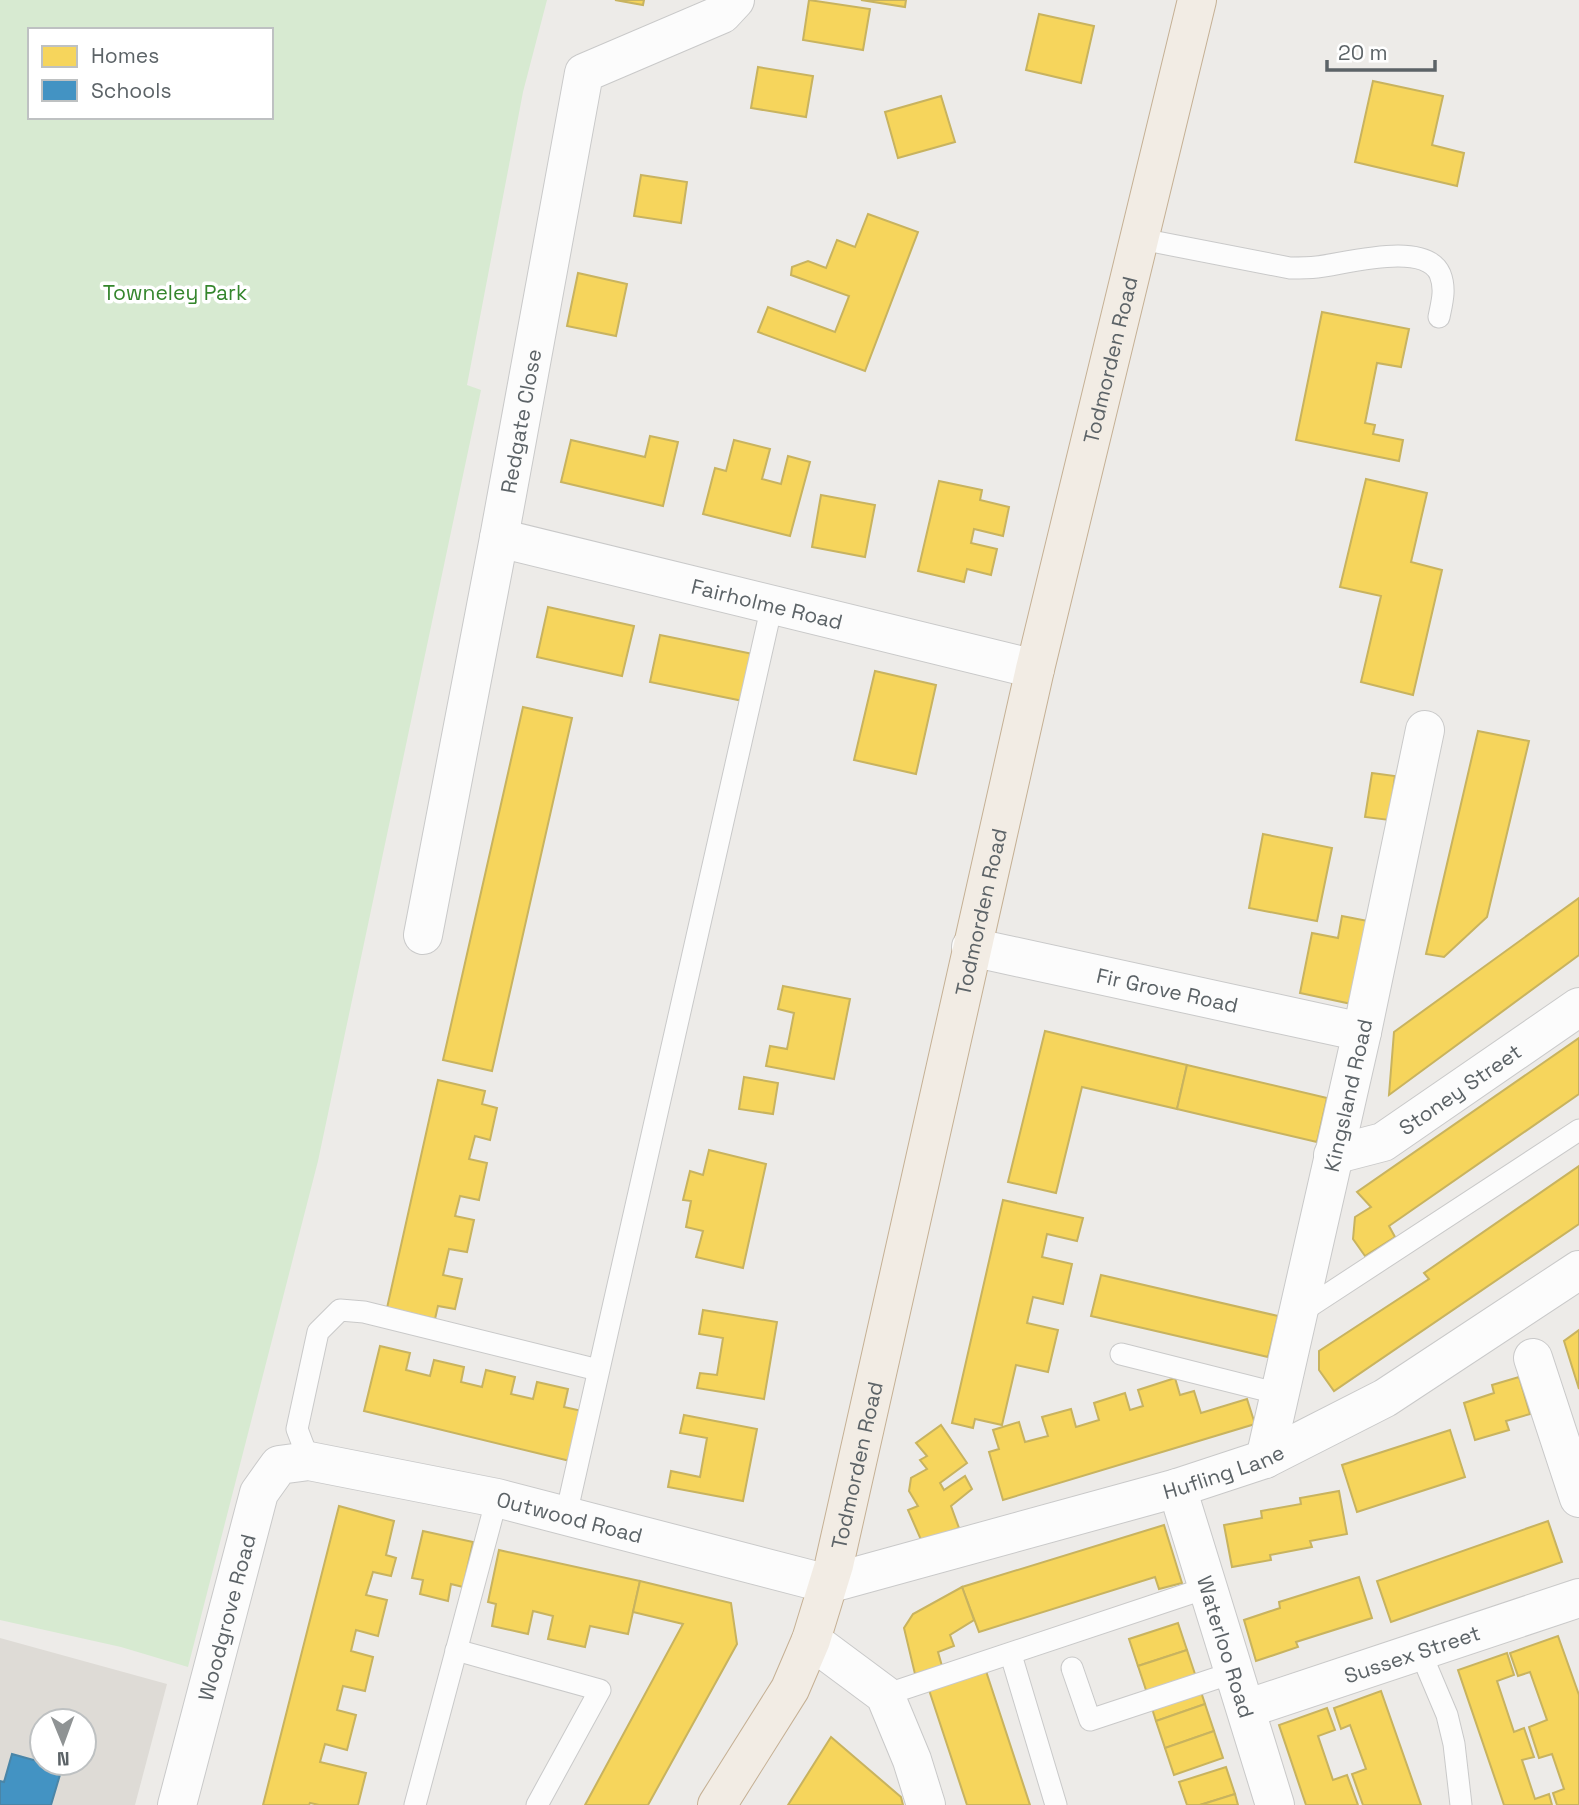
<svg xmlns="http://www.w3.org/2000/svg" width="1579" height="1805" font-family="'Space Grotesk',sans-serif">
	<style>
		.education { fill: #dedbd6; fill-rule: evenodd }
		.green { fill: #d7ead1; fill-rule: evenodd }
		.homes { fill: #f6d55c; stroke: #c8b35f; stroke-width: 2 }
		.schools { fill: #4393c3; stroke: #4a85a7; stroke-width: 2 }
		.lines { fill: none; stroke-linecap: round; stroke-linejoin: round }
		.service-casing { stroke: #c9c9c9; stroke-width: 23 }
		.minor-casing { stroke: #c9c9c9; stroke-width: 40 }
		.trunk-casing { stroke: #c5b094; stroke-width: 40 }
		.service { stroke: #fcfcfc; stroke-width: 21 }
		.minor { stroke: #fcfcfc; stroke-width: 38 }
		.trunk { stroke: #f2ece4; stroke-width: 38 }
		.labels { text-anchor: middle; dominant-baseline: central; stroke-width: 7; stroke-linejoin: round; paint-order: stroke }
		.park-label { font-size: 21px; fill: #35862d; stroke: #fff }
		.street-label { font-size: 21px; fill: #5c6367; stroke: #fff }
	</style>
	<rect width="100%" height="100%" fill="#edebe8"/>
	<path class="education" d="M0,1638L167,1684L135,1805H0ZM42,1721H84V1763H42Z"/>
	<path class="green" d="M0,0H547L523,92L467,385L481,390L318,1161L188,1667L121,1647L0,1620ZM30,30H271V117H30Z"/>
	<g class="homes">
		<polygon points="615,0 644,0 643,5"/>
		<polygon points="809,0 870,9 863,50 803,40"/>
		<polygon points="861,0 906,0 905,7"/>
		<polygon points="1039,14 1094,26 1081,83 1026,70"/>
		<polygon points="758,67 813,76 806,117 751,108"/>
		<polygon points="1373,81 1443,96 1432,145 1464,153 1457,186 1355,162"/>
		<polygon points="941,96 955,142 898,158 885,112"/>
		<polygon points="641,175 687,182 681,223 634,216"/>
		<polygon points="868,214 918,232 865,371 758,332 768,307 835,332 849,296 791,275 792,267 808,261 826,268 837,240 855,247"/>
		<polygon points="578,273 627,284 616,336 567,326"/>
		<polygon points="1322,312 1409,329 1401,367 1377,363 1365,423 1375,425 1373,434 1403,440 1399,461 1296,440"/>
		<polygon points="650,436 678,442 663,506 561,482 571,440 645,457"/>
		<polygon points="734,440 770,449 762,479 781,484 788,456 810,462 790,536 703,514 715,468 726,471"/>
		<polygon points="1366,479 1427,493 1411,562 1442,570 1413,695 1361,682 1381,596 1340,587"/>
		<polygon points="939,481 982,490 980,500 1009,507 1003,536 974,529 971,543 997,549 991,575 967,569 964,582 918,571"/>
		<polygon points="821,495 875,505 865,557 812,547"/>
		<polygon points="548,607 634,626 622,676 537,657"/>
		<polygon points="660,635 753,654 743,701 650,682"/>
		<polygon points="875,671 936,685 916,774 854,760"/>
		<polygon points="523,707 572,718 492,1071 443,1060"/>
		<polygon points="1478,731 1529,741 1487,917 1444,957 1426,954"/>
		<polygon points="1372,773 1395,776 1389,820 1365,817"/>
		<polygon points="1263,834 1332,848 1317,921 1249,908"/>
		<polygon points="1579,898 1579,955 1389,1095 1394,1032"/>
		<polygon points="1342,916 1373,922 1356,1005 1300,993 1312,933 1338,938"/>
		<polygon points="783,986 850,999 834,1079 766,1066 770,1046 787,1049 794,1013 778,1009"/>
		<polygon points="1045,1031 1187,1065 1177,1109 1082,1087 1056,1193 1008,1182"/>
		<polygon points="1579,1038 1579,1094 1389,1226 1395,1237 1365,1256 1353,1239 1355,1217 1371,1207 1357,1192"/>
		<polygon points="1187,1065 1327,1098 1317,1142 1177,1109"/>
		<polygon points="744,1077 778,1083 773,1114 739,1109"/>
		<polygon points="438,1080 485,1091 482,1104 497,1108 490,1140 475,1136 469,1159 487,1163 479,1200 460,1196 455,1216 474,1220 467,1252 449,1249 443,1275 462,1279 455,1309 438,1306 435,1319 387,1308"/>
		<polygon points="709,1150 766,1164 743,1268 696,1257 703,1231 686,1227 691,1201 683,1200 690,1171 703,1175"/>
		<polygon points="1579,1166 1579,1224 1334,1391 1319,1370 1319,1351 1429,1279 1424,1273"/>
		<polygon points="1003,1200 1083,1218 1077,1241 1047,1234 1042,1257 1072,1264 1063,1304 1033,1297 1027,1323 1058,1330 1048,1372 1016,1365 1002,1425 975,1419 973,1428 952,1423"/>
		<polygon points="1101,1275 1278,1316 1268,1357 1091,1316"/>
		<polygon points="703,1310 777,1322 764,1399 697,1388 700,1373 717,1375 723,1338 699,1334"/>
		<polygon points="1579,1330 1579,1389 1564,1341"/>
		<polygon points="380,1346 410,1353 406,1370 430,1376 434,1360 464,1367 461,1382 482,1387 486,1370 515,1377 511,1394 533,1399 537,1382 568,1389 564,1407 582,1411 570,1461 364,1411"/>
		<polygon points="1519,1377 1530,1414 1506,1421 1509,1430 1475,1440 1464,1403 1494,1393 1492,1385"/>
		<polygon points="1175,1378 1180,1395 1194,1391 1201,1413 1247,1399 1255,1424 1003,1500 989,1452 999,1449 993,1430 1019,1422 1025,1442 1048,1436 1042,1417 1071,1409 1076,1427 1099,1420 1094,1403 1125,1393 1130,1410 1143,1406 1138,1390"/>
		<polygon points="684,1415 757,1429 743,1501 668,1487 671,1471 700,1477 707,1438 680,1433"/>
		<polygon points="941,1425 967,1463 940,1483 944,1490 965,1476 972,1489 951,1506 959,1528 922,1542 908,1510 918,1506 909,1491 911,1478 927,1469 920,1460 927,1456 916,1443"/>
		<polygon points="1450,1430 1465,1477 1357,1512 1342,1465"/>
		<polygon points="1339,1491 1347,1534 1310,1541 1312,1547 1270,1555 1271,1560 1232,1567 1224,1525 1262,1518 1261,1511 1301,1504 1300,1498"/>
		<polygon points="339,1506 394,1521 386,1555 396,1558 391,1576 373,1572 366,1595 387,1600 378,1636 356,1630 351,1651 373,1657 365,1691 343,1686 337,1710 356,1715 347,1750 325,1744 320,1762 366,1773 358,1805 319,1805 310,1803 309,1805 263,1805"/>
		<polygon points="1548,1521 1562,1562 1391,1622 1377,1581"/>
		<polygon points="1164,1525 1182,1583 1159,1589 1155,1577 979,1632 962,1587"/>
		<polygon points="423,1531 473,1542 463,1587 451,1584 448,1601 420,1594 423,1580 412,1578"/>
		<polygon points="499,1550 640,1581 628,1634 590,1626 585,1647 548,1639 553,1616 533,1611 528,1634 492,1626 496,1604 488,1602"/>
		<polygon points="1359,1577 1372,1618 1296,1642 1298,1647 1256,1661 1244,1620 1280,1608 1279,1602"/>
		<polygon points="640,1581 731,1603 737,1644 648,1805 585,1805 683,1624 633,1612"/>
		<polygon points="962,1587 974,1620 950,1635 954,1646 938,1652 942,1666 915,1674 904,1628 913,1614"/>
		<polygon points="1178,1623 1187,1650 1138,1666 1129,1639"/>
		<polygon points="1558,1636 1579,1695 1579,1805 1557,1805 1553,1793 1564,1789 1552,1754 1539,1758 1529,1727 1547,1720 1530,1672 1518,1676 1510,1653"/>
		<polygon points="1187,1650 1196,1677 1147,1693 1138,1666"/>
		<polygon points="1507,1653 1514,1675 1497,1681 1514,1732 1524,1728 1534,1757 1522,1760 1535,1799 1549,1794 1552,1805 1504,1805 1458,1670"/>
		<polygon points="985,1668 1030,1805 967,1805 928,1687"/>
		<polygon points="1196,1677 1205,1704 1156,1721 1147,1693"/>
		<polygon points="1381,1691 1421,1805 1363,1805 1352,1774 1366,1769 1350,1725 1341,1729 1334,1708"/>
		<polygon points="1205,1704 1214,1731 1165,1748 1156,1721"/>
		<polygon points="1327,1708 1335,1730 1318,1736 1333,1780 1347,1775 1358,1805 1306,1805 1279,1725"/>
		<polygon points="1214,1731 1223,1758 1174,1775 1165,1748"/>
		<polygon points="831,1737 901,1797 903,1805 788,1805"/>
		<polygon points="1226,1767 1235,1794 1200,1805 1187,1805 1179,1782"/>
		<polygon points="1235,1794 1238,1805 1200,1805"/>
	</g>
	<polygon class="schools" points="12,1754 62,1768 51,1805 0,1805 0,1781 4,1782"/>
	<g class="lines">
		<defs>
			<g id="service">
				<path d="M1141,239L1290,268C1299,268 1308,268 1317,267C1345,264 1425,240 1440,274C1446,289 1442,302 1439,317"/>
				<polyline points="1298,1314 1579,1130"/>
				<polyline points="1121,1354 1280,1394"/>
				<polyline points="309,1461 297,1429 318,1332 340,1310 364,1312 598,1370"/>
				<polyline points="566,1515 772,605"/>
				<polyline points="456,1650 600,1690 537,1805"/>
				<polyline points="1420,1651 1447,1715 1454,1744 1461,1805"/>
				<polyline points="1011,1655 1056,1805"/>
				<polyline points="1072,1668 1090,1720 1235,1672"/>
				<polyline points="885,1695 1209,1587"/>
				<polyline points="415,1805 497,1498"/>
			</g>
			<g id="minor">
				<path id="s1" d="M499,538L1035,669"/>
				<path id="s2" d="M423,935L499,538L584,73L722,14L735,0"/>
				<path id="s3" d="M971,947L1362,1032"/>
				<path id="s4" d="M1333,1155L1383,1142L1579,1007"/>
				<polyline points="1533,1358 1579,1498"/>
				<path id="s5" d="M1265,1459L1362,1032L1425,730"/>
				<path id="s6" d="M1177,1488L1275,1805"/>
				<polyline points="811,1640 885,1695 912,1760 926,1805"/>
				<path id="s7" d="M1246,1709L1579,1598"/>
				<path id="s8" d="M177,1805L259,1493L279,1465L309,1461L497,1498L828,1584L1177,1488L1265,1459L1385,1398L1579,1270"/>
			</g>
			<g id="trunk">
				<path id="s9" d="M717,1805L790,1689L811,1640L834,1565L1035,669L1197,0"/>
			</g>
		</defs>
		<use href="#service" class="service-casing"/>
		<use href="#minor" class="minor-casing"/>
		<use href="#trunk" class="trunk-casing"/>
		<use href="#service" class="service"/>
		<use href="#minor" class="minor"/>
		<use href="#trunk" class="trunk"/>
	</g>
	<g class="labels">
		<g class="park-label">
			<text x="175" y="292">Towneley Park</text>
		</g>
		<g class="street-label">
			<text stroke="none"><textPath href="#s9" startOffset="1505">Todmorden Road</textPath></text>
			<text stroke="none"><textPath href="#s2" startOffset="523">Redgate Close</textPath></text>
			<text stroke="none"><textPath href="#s1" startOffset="276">Fairholme Road</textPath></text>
			<text stroke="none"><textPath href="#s9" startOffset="938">Todmorden Road</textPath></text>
			<text stroke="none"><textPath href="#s3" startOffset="201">Fir Grove Road</textPath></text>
			<text stroke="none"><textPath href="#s4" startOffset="145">Stoney Street</textPath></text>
			<text stroke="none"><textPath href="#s5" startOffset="373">Kingsland Road</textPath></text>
			<text stroke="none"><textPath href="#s9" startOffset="371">Todmorden Road</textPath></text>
			<text stroke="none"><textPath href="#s8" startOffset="1332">Hufling Lane</textPath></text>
			<text stroke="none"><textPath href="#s8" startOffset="654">Outwood Road</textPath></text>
			<text stroke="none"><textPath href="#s8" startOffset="194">Woodgrove Road</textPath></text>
			<text stroke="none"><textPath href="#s6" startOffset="166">Waterloo Road</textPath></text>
			<text stroke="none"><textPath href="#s7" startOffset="175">Sussex Street</textPath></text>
		</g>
	</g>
	<rect x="28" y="28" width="245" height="91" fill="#ffffff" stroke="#bec1c2" stroke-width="2"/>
	<rect x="42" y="46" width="35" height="21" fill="#f6d55c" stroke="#bec1c2" stroke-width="2"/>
	<text x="91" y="63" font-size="21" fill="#5c6367">Homes</text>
	<rect x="42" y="80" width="35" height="21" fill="#4393c3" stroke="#bec1c2" stroke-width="2"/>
	<text x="91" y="98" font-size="21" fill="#5c6367">Schools</text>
	<g transform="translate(63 1742) rotate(179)"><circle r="33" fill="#ffffff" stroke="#bec1c2" stroke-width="2"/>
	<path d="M0-5L12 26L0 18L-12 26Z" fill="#8f9394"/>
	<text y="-10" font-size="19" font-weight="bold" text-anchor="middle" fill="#5c6367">N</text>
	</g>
	<path d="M1327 60v10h108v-10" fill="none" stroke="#5c6367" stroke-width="3.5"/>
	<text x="1338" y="60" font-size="21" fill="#5c6367" stroke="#ffffff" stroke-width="5" paint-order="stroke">20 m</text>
</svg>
